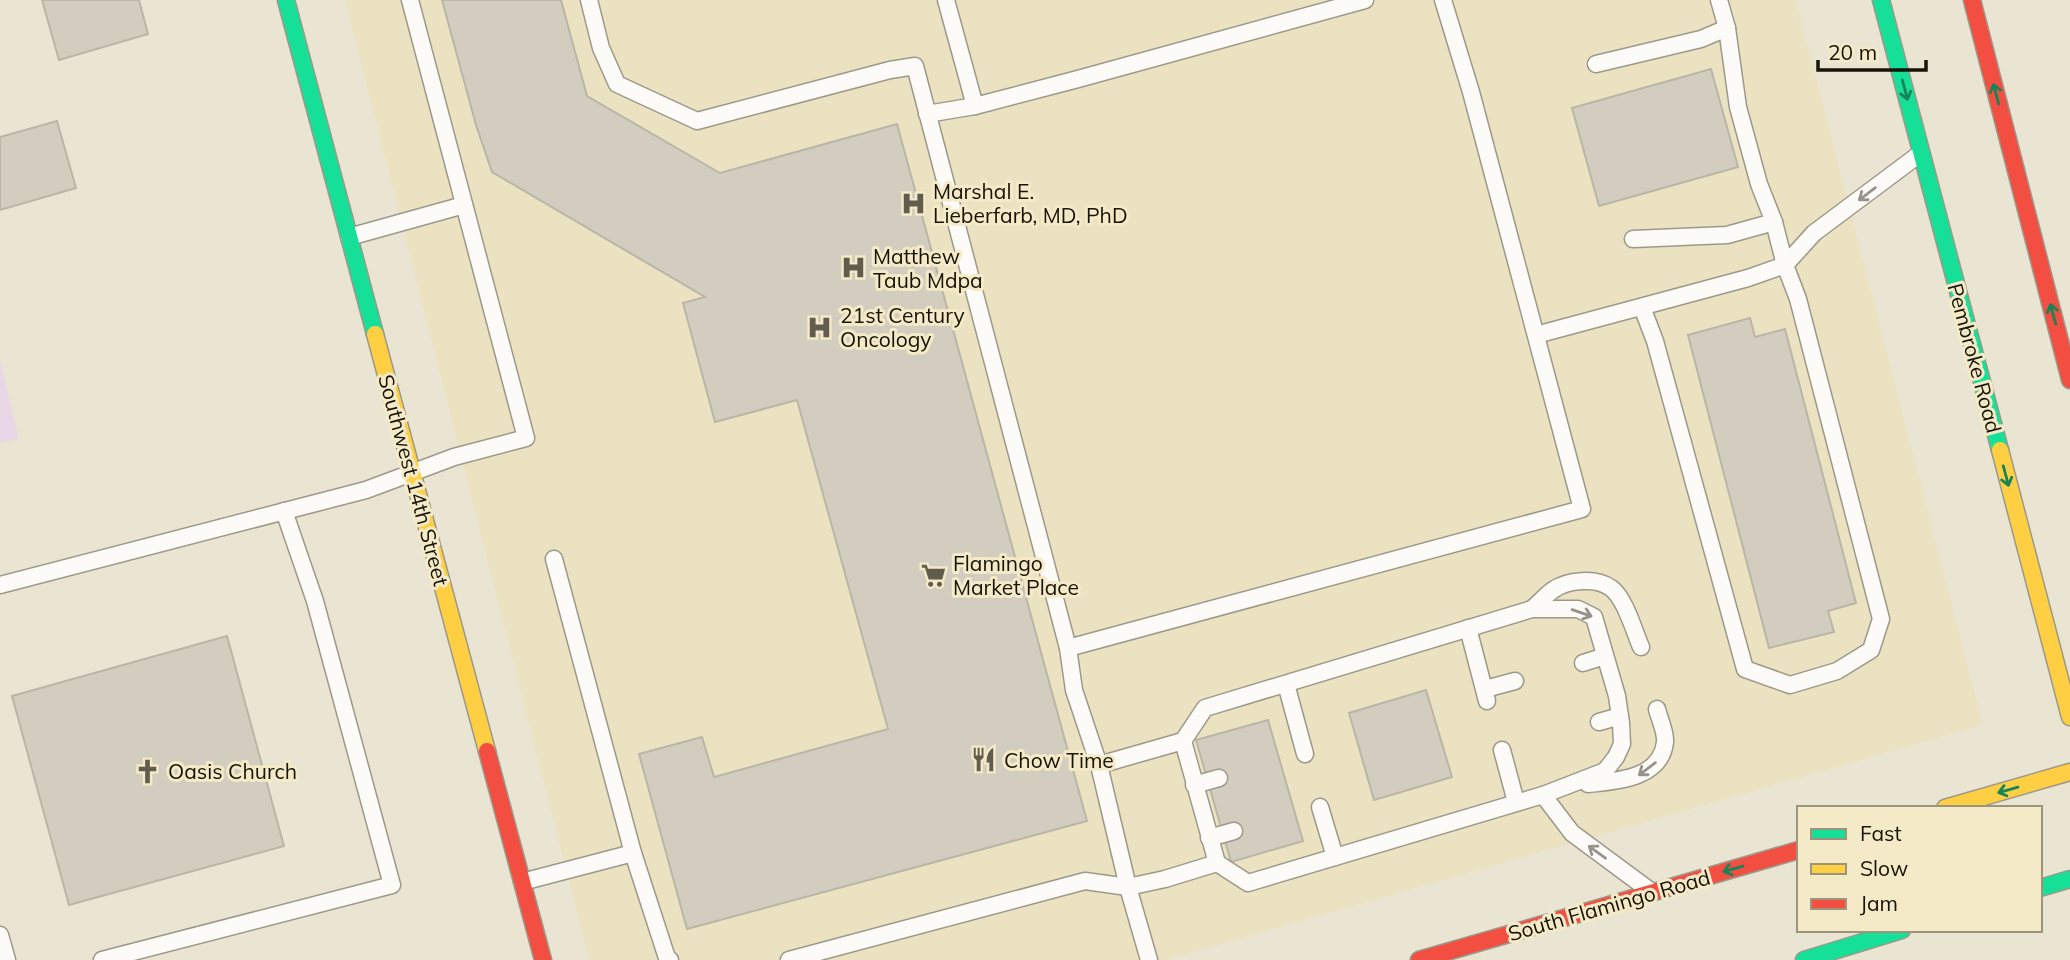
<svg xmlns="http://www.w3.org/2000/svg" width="2070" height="960" font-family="Mulish,sans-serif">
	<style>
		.built { fill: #ebe2c2 }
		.green { fill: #e8d8e7 }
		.building { fill: #d2cdbe; stroke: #bab6a7; stroke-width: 2 }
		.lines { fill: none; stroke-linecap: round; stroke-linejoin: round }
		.lane-casing { stroke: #9d998a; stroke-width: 19 }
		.fast-casing { stroke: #9d998a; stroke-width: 19 }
		.slow-casing { stroke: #9d998a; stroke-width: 19 }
		.jam-casing { stroke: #9d998a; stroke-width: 19 }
		.lane { stroke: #fcfbf8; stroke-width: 16 }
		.fast { stroke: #16e098; stroke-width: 16 }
		.slow { stroke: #ffcf43; stroke-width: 16 }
		.jam { stroke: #f24e42; stroke-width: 16 }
		.oneway { stroke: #168457 }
		.oneway2 { stroke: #95938c }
		.labels { text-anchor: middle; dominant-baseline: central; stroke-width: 6; stroke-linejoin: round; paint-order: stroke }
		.poi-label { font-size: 21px; fill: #171307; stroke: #f5eac8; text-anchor: start }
		.street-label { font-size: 21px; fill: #171307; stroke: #f5eac8 }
	</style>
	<rect width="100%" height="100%" fill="#eae5d2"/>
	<polygon class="built" points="345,0 1796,0 1983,725 1166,960 589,960"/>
	<polygon class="green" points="0,361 19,439 0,443"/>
	<g class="building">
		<polygon points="42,0 139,0 148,34 59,60"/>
		<polygon points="442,0 561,0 587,96 720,173 897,124 1087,821 687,929 639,754 702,737 714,777 888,729 797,400 715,422 683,303 705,297 492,172 476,125"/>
		<polygon points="1711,69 1738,167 1599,206 1572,108"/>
		<polygon points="57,121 76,188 0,210 0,137"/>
		<polygon points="1750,318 1755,337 1785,329 1856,603 1828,611 1834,632 1769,648 1688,335"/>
		<polygon points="227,636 284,846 69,905 12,696"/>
		<polygon points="1426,690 1452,777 1374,800 1349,713"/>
		<polygon points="1268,720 1303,841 1231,862 1196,740"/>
	</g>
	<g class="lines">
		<defs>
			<g id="lane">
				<polyline points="589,0 601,48 617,84 697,121 890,70 915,66 1068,648 1074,690 1099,765 1128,887 1149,960"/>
				<polyline points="946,0 975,106"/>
				<polyline points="1596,64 1701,39 1727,28"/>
				<polyline points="927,114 975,106 1078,79 1365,0"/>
				<polyline points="349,237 464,205"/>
				<polyline points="1633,239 1727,235 1774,222"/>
				<polyline points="1642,307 1655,341 1745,669 1790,685 1837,671 1871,650 1881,619 1798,299 1785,265 1774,222 1759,184 1738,107 1727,28 1719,0"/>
				<polyline points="1536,335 1748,278 1785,265 1814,233 1921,153"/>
				<polyline points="554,559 633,853 667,958 670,960"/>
				<polyline points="0,585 366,490 454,457 526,438 410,0"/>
				<path d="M1532,609C1539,603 1546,595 1553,590C1567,580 1596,577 1611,588C1625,598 1634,631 1641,647"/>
				<polyline points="1468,628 1487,701"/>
				<polyline points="1068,648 1582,509 1471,92 1443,0"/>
				<polyline points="1583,663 1605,656"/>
				<polyline points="1286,684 1305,754"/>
				<polyline points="1485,689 1515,681"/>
				<polyline points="1599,722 1620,716"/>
				<polyline points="1183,741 1205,708 1532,609 1578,609 1594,617 1617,696 1621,723 1622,744 1616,757 1605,771 1543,795 1248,883 1217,863"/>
				<polyline points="1502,750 1516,802"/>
				<path d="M1588,784C1616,781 1661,779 1665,742C1666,732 1659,718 1657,709"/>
				<polyline points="1194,785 1219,778"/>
				<polyline points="1543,795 1572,833 1649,890"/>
				<polyline points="1320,807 1335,857"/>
				<polyline points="1209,838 1234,831"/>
				<polyline points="522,882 633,853"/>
				<polyline points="0,935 7,960"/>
				<polyline points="102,960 392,885 315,601 284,511"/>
				<polyline points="789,960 1085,881 1128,887 1165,879 1217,863 1183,741 1099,765"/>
			</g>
			<g id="fast">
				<polyline points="286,0 375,334"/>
				<polyline points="1881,0 2000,450"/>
				<polyline points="2040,888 2070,879"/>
				<polyline points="1804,960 1902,930"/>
			</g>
			<g id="slow">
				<polyline points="375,334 487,751"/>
				<polyline points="2000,450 2070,717"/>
				<polyline points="1945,808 2070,772"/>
			</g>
			<g id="jam">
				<polyline points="1972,0 2070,380"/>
				<polyline points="487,751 543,960"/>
				<polyline points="1419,960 1799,850"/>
			</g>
		</defs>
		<use href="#lane" class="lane-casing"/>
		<use href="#fast" class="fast-casing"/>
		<use href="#slow" class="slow-casing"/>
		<use href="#jam" class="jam-casing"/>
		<use href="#lane" class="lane"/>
		<use href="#fast" class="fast"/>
		<use href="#slow" class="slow"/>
		<use href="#jam" class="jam"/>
	</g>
	<defs><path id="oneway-shaft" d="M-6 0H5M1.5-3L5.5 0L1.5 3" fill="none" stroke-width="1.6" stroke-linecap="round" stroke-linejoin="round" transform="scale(1.75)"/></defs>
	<g class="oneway">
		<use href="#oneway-shaft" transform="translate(1905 90) rotate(75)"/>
		<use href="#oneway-shaft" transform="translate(1996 94) rotate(-105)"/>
		<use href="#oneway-shaft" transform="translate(2053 314) rotate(-105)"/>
		<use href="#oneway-shaft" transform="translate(2006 476) rotate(75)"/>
		<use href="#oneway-shaft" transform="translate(2008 790) rotate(164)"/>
		<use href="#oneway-shaft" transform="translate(1733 869) rotate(164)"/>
	</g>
	<g class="oneway2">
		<use href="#oneway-shaft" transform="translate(1867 194) rotate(143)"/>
		<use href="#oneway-shaft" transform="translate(1582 613) rotate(19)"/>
		<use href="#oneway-shaft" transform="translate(1647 769) rotate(143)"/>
		<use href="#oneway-shaft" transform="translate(1597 852) rotate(-144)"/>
	</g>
	<defs>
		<symbol id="hospital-bare" viewBox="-9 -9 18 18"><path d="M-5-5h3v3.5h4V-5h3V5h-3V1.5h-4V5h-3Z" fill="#615c4e" stroke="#f5eac8" stroke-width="2.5" paint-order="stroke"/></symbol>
		<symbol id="supermarket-bare" viewBox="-9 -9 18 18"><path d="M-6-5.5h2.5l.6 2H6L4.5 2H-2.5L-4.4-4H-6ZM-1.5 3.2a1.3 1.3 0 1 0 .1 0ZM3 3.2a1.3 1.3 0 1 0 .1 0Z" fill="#615c4e" stroke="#f5eac8" stroke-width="2.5" paint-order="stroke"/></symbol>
		<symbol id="restaurant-bare" viewBox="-9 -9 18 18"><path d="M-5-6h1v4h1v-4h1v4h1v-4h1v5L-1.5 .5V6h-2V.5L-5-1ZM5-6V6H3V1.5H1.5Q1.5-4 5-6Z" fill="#615c4e" stroke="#f5eac8" stroke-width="2.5" paint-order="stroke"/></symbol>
		<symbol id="church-bare" viewBox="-9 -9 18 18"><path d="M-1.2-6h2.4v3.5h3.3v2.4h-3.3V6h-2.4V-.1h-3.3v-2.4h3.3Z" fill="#615c4e" stroke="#f5eac8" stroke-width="2.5" paint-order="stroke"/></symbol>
	</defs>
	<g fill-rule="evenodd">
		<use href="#hospital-bare" x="896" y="186" width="35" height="35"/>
		<use href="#hospital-bare" x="836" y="250" width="35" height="35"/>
		<use href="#hospital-bare" x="802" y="310" width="35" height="35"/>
		<use href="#supermarket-bare" x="916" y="558" width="35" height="35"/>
		<use href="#restaurant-bare" x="966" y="742" width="35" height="35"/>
		<use href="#church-bare" x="130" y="754" width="35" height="35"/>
	</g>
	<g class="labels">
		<g class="poi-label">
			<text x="933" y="191">Marshal E.<tspan x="933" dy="24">Lieberfarb, MD, PhD</tspan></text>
			<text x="873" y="256">Matthew<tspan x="873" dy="24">Taub Mdpa</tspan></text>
			<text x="840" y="315">21st Century<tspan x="840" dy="24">Oncology</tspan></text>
			<text x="953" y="563">Flamingo<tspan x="953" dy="24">Market Place</tspan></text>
			<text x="1004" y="760">Chow Time</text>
			<text x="168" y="771">Oasis Church</text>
		</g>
		<g class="street-label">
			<text transform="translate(1975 358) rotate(75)">Pembroke Road</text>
			<text transform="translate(414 480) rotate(75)">Southwest 14th Street</text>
			<text transform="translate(1609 905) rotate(-16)">South Flamingo Road</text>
		</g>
	</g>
	<rect x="1797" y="806" width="245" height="126" fill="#f5eac8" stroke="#9c947b" stroke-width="2"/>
	<rect x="1811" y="829" width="35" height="10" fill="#16e098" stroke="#9c947b" stroke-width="2"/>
	<text x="1860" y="841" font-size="21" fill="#171307">Fast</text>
	<rect x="1811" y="864" width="35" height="10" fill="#ffcf43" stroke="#9c947b" stroke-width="2"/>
	<text x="1860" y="876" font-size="21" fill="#171307">Slow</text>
	<rect x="1811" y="899" width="35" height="10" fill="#f24e42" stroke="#9c947b" stroke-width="2"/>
	<text x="1860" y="911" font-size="21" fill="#171307">Jam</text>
	<path d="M1818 60v10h108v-10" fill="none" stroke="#171307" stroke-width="3.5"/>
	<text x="1828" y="60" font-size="21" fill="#171307" stroke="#f5eac8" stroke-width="5" paint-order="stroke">20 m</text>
</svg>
